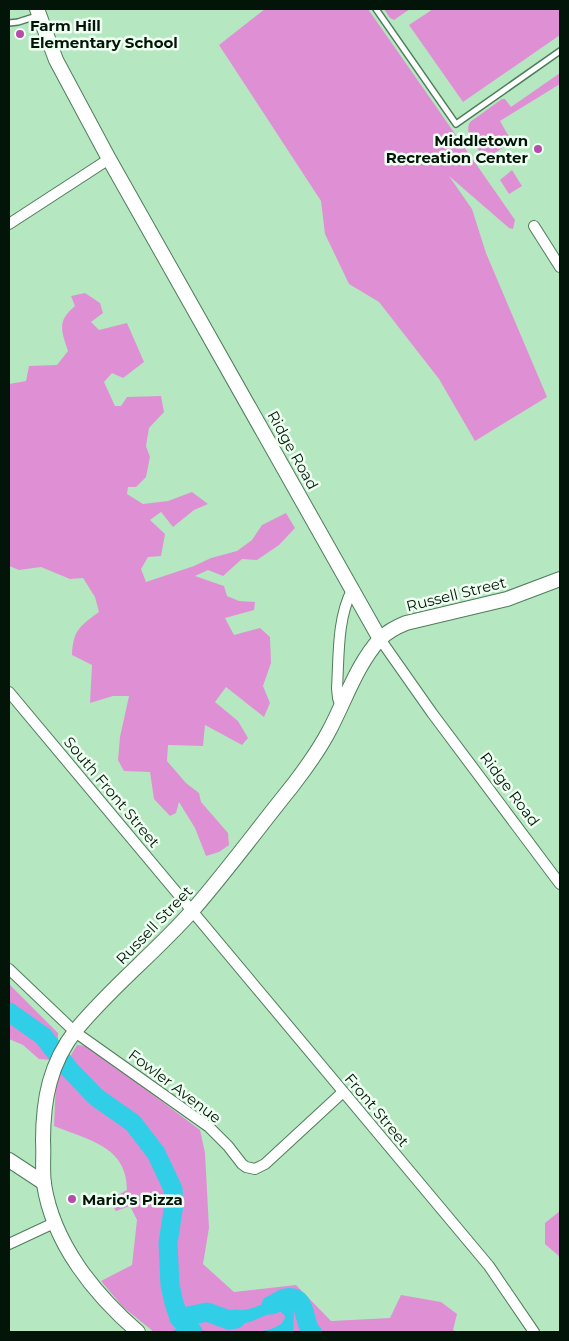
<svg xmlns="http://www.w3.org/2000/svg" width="569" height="1341" font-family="Montserrat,sans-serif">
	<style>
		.green { fill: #df90d5 }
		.water { fill: #31cee7 }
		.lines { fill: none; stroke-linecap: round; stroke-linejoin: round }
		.river { stroke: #31cee7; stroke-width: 19 }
		.lane-casing { stroke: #4e7d5a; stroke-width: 8 }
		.street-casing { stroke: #4e7d5a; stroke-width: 12 }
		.secondary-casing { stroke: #4e7d5a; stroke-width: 16 }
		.lane { stroke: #fff; stroke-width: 5 }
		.street { stroke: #fff; stroke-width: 10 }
		.secondary { stroke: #fff; stroke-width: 14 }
		.poi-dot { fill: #b74cad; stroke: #effff2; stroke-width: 2 }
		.labels { text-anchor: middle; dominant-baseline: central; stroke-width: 5; stroke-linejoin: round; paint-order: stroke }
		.poi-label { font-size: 15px; font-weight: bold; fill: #031508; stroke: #effff2; text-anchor: start }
		.street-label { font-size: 15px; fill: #031508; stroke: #effff2 }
	</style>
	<rect width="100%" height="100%" fill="#b5e8c0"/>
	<g class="green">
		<polygon points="265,9 368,9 515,220 513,229 509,228 449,176 472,209 486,253 547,397 475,441 439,379 379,302 349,284 325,234 321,201 219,45"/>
		<polygon points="384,9 410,9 394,20 390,18"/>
		<polygon points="433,9 560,9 560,35 463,102 409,25"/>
		<path d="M560,73V84L500,121L512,142L485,159C478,148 463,135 470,122L502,99H505L511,107Z"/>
		<polygon points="512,170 522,186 509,194 500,180"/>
		<path d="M85,293L100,303L103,313L91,322L99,330L127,323L144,362L123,378L112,373L104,382L115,406H121L127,397L161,396L164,412L149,428L146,446L150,457L146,477L136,487H128L127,494L143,504L168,501L192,492L208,504L194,510L173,527L161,512L150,520L165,534L161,556L148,557L141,569L146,582L194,566L211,558L237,551L252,540L262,525L286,513L295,528L279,545L257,560L242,559L223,576L208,570L195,576L224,586L227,596L239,601L255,602L254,610L225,618L234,635L260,628L270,637L271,663L263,686L270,703L264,717L226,687L215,702L238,721L248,738L242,745L205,725L203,746L168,745L167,761L186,783L199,793L201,802L228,833L229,845L219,852L206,856L195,828L179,802L176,813L170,816L154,799L150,772L124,771L118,760L120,737L129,696H113L90,703L92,665L72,655C73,630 80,626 99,612L95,597L83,578L70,579L41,567L19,570L9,566V384L26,381L29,366L57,365L68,351C61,330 57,321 75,306L71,296Z"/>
		<polygon points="9,984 58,1033 58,1041 51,1060 39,1059 23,1045 9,1039"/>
		<path d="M77,1045L88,1046L200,1130L205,1153L209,1228L203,1264L234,1292L296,1285L331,1321L390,1318L401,1295L441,1302L457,1314L453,1330L457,1332H154L123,1307L101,1281L132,1265L137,1220L130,1206L116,1211L109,1200L127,1190C127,1146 88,1140 54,1126L56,1080Z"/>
		<polygon points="560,1211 560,1257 545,1244 545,1223"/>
	</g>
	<g class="water">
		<path d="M295,1294L293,1332H260C270,1329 284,1327 285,1316L281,1312C270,1312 260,1318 250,1322C240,1325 218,1323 211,1315L213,1310L215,1309C227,1310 240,1312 252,1308C267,1304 278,1294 295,1294Z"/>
		<polygon points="192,1323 194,1324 203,1332 174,1331 181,1324"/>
	</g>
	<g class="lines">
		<g class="river">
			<polyline points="9,1012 43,1036 69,1069 96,1097 133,1123 156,1153 173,1189 174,1204 168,1243 170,1285 174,1303 179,1318 193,1332"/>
			<path d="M271,1305C275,1304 281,1299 285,1298C309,1294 302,1323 312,1332"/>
			<polyline points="179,1318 207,1312 229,1320 236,1319"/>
		</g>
		<defs>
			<g id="lane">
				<polyline points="376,9 456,124 560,51"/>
				<polyline points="9,23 18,22 37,16"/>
			</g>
			<g id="street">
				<polyline points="9,224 109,159"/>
				<polyline points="534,226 560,267"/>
				<polyline points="380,639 432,713 560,884"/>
				<polyline points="9,692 489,1266 534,1332"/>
				<path d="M341,707L338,698L337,688C339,656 337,619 352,590"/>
				<polyline points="9,969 75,1032 209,1127 228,1146 242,1164 246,1167 255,1169 265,1164 343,1092"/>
				<polyline points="9,1244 54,1223"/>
			</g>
			<g id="secondary">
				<polyline points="37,9 56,60 109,159 380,639"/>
				<polyline points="9,1160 44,1183"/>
				<path d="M138,1332C94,1294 53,1243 44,1184C42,1170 44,1155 43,1141C43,1099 50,1063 76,1030C111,987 155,953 192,911C227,871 259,827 293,785C306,768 319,750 329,731C345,701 357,664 380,639C387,632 396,627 406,623L507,599L560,579"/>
			</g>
		</defs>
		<use href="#lane" class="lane-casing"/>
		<use href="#street" class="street-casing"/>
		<use href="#secondary" class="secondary-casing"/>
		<use href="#lane" class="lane"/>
		<use href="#street" class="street"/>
		<use href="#secondary" class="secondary"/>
	</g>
	<g class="poi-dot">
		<circle cx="20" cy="34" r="5"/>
		<circle cx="538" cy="149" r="5"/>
		<circle cx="72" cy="1199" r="5"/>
	</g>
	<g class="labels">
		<g class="poi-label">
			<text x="30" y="25">Farm Hill<tspan x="30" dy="17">Elementary School</tspan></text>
			<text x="528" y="140" text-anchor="end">Middletown<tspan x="528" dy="17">Recreation Center</tspan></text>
			<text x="82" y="1199">Mario's Pizza</text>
		</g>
		<g class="street-label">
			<text transform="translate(293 450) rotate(61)">Ridge Road</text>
			<text transform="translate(456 594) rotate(-14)">Russell Street</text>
			<text transform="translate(510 789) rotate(53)">Ridge Road</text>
			<text transform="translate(112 792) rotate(50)">South Front Street</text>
			<text transform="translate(154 925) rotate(-46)">Russell Street</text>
			<text transform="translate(175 1086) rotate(37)">Fowler Avenue</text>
			<text transform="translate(377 1110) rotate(50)">Front Street</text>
		</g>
	</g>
	<rect width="569" height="1341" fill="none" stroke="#031508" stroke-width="20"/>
</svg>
